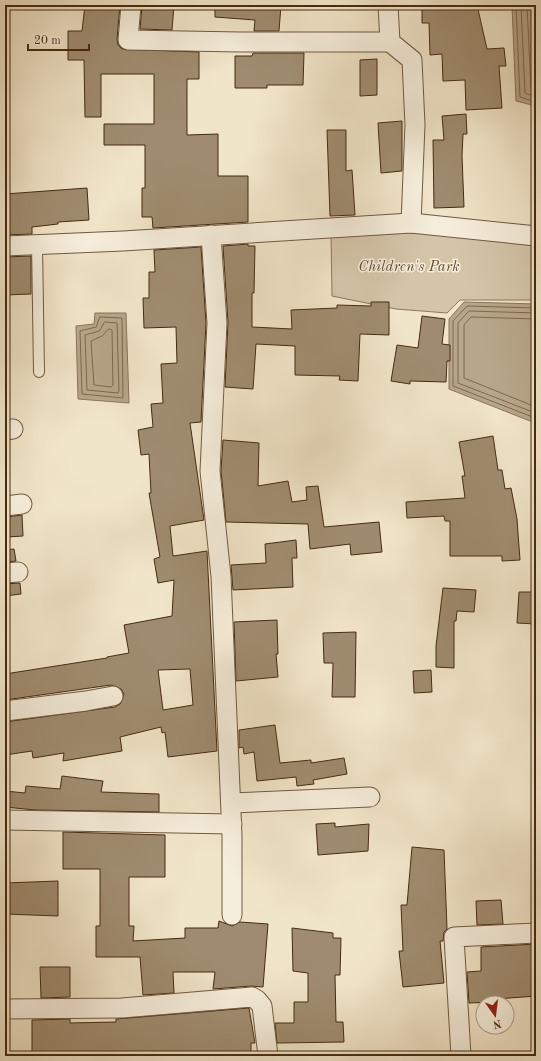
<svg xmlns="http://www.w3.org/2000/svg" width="541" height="1061" font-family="'Old Standard TT',serif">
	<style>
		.green { fill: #d4c5a9; stroke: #8d785c }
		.water { fill: #b7a68a; stroke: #8a7559 }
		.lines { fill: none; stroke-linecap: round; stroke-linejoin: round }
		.shore { stroke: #7e684c; stroke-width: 1 }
		.building { fill: #9f8c70; stroke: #462b0f; fill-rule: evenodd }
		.lane-casing { stroke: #715a3e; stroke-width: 12 }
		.street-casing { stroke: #715a3e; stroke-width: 21 }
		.lane { stroke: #f6eedc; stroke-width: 10 }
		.street { stroke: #f6eedc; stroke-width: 19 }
		.labels { text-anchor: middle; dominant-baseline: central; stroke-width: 3; stroke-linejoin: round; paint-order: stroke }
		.park-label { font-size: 15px; font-style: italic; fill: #624a2e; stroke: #f6eedc }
	</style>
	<rect width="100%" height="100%" fill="#f1e5c9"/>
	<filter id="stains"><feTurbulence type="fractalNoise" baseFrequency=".005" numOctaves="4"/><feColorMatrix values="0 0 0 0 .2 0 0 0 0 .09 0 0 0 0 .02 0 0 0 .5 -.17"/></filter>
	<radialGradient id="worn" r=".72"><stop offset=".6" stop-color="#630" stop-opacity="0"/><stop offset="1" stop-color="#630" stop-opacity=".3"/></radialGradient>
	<polygon class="green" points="340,229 536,239 536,300 460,300 447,313 396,309 332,296 331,235"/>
	<g class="water">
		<polygon points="536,5 536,106 516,101 512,6"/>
		<polygon points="464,302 536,304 536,420 530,421 449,389 449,319"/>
		<polygon points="95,313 126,313 129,403 78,399 76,326 94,324"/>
	</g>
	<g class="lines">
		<g class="shore">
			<polyline points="516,5 520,97 536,102"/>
			<polyline points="521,5 525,93 536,97"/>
			<polyline points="527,5 531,88 536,90"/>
			<polyline points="536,308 467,306 453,321 453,386 530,416 536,416"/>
			<polyline points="536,313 469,311 458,323 458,383 530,411 536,411"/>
			<polygon points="100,317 122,318 123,398 82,394 80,331 96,327"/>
			<polyline points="536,319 471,317 464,325 464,378 531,405 536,405"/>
			<polygon points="105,322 117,323 119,391 118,393 87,390 85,335 99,331"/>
			<polygon points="109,329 112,330 113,385 111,387 94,385 91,341 102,336"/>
		</g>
	</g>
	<g class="building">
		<polygon points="85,5 120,5 117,39 118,45 122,49 199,52 199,79 187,79 187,135 218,134 218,176 248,176 248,222 153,228 152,217 142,217 142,188 145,188 145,145 104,145 104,124 154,124 154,74 101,74 101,117 85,117 84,60 68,60 68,31 82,31"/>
		<polygon points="142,5 174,5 172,30 140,29"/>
		<polygon points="215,5 281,5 279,31 254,31 255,20 215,17"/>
		<polygon points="477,5 487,49 504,48 506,66 499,66 502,108 466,110 465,80 443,81 442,54 430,55 429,23 422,23 422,7"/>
		<polygon points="253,53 304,53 303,85 267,85 267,88 235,88 235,56 252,56"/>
		<polygon points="377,59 377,95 360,96 360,60"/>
		<polygon points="466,114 467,134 463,134 462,156 464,207 434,208 433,140 444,140 442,116"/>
		<polygon points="402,121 402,171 381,173 378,123"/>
		<polygon points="327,130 346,130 346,171 352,170 355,215 330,216"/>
		<polygon points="87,188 89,220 58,222 58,224 32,227 32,234 5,235 5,194"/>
		<polygon points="248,244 248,246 255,246 254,293 252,293 252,327 292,329 291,310 337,308 337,305 371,306 371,302 389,302 389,335 360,334 358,381 339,380 340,376 295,375 295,346 256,344 253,389 225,387 228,322 223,246"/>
		<path d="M201,247L206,323L201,422L190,423L204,520L170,526L173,556L207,551L217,751L168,757L165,732L162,733L161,727L120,737L122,751L63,761L64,753L33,758L32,751L5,755V722L115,707L120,704L124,694L121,689L111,685L5,700V674L107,658V657L129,653L124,625L172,616L174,580L158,583L154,559L160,557L149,493H151L149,454L141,455L138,430L153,427L151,404L163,403L161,364L177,363L176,327L144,328L143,298H149V272H155L154,250ZM190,669L193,705L163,710L158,670Z"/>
		<polygon points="31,256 31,294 5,295 5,257"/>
		<polygon points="422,316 445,319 442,344 450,345 450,361 447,361 446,382 410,381 410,384 391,381 397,345 418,348"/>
		<polygon points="493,436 498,470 502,470 505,489 511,488 517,519 520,560 502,561 502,556 450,556 450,521 445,521 444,516 407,518 406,502 465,498 462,476 465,476 459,442"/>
		<polygon points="223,440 259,443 258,486 288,481 292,502 307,500 306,487 318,486 324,527 379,522 382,552 351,555 350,544 310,549 308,524 226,522 221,471"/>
		<polygon points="22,515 23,536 7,537 6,517"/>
		<polygon points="296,540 297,558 292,558 293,587 233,590 231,565 266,563 265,544"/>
		<polygon points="14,549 16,561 5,562 5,550"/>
		<polygon points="20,583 21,594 5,596 5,584"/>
		<polygon points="443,588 476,590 474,612 457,611 456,621 454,621 454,668 436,667 436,646"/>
		<polygon points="519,592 536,592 536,624 517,623"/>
		<polygon points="277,620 278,654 276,654 278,677 236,681 234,622"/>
		<polygon points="356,632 355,697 332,697 333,663 324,663 323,633"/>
		<polygon points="431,670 432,692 414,693 413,671"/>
		<polygon points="275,725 280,763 311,760 311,763 344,758 347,774 313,780 314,784 297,786 296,777 257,781 254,752 244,754 243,747 239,748 239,730"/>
		<polygon points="62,776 103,781 101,792 159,794 159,812 35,810 5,807 5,791 25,793 26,786 60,789"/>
		<polygon points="335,823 335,827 369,824 368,851 318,855 316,824"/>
		<polygon points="63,832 165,835 165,877 129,877 129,926 134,926 133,941 185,938 185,928 218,928 219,921 232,926 240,922 268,924 263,987 251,986 213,989 215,972 173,972 174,993 143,995 140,957 96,957 96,926 100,926 100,869 63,869"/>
		<polygon points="412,847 444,850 447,929 444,932 443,941 440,941 444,983 403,987 399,951 403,951 401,905 407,905"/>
		<polygon points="58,881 58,916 5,914 5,883"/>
		<polygon points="501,900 503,924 477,925 476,901"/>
		<polygon points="292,928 333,933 333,938 341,938 340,975 335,975 336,1022 343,1022 344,1042 277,1043 275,1023 294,1023 294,1002 308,1002 308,973 293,971"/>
		<polygon points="536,944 536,996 496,999 496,1002 469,1003 467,972 481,971 481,947"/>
		<polygon points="40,967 70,967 70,997 41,998"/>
		<polygon points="249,1008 255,1043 251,1043 251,1056 172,1056 172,1052 110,1053 110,1056 32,1056 32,1020 70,1019 70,1023 116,1022 116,1019"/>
	</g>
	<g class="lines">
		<defs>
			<polyline id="lane" points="37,244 39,372"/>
			<g id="street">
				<polyline points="131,5 128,40 240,42 390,42"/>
				<polyline points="388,5 390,42 412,60 415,125 411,223"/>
				<polyline points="211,235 217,323 210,471 221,576 232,836 232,915"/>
				<polyline points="5,246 123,241 411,223 536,236"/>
				<polyline points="5,430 13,429"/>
				<polyline points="5,506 22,504"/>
				<polyline points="5,573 18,572"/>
				<polyline points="5,711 86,701 113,696"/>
				<polyline points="231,803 370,797"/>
				<polyline points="5,820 232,824"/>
				<polyline points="5,1009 122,1008 252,997 257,1000 262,1006 268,1056"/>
				<polyline points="461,1056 454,937 536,933"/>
			</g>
		</defs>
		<use href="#lane" class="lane-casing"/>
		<use href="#street" class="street-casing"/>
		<use href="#lane" class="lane"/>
		<use href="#street" class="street"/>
	</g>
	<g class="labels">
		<g class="park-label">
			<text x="409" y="267">Children's Park</text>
		</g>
	</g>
	<rect width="541" height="1061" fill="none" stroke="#f1e5c9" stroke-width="20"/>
	<rect x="6" y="6" width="529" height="1049" fill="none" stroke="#462b0f" stroke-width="2"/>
	<rect x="10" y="10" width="521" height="1041" fill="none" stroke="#462b0f"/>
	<g transform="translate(495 1015) rotate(166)"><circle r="19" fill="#f6eedc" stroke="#b0a08a"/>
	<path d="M0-3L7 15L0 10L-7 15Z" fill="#8f2418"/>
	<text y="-6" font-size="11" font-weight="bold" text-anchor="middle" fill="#462b0f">N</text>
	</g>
	<path d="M28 44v6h61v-6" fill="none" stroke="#462b0f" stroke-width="2"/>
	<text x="34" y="44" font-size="12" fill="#462b0f" stroke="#f6eedc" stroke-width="3" paint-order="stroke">20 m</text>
	<rect width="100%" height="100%" filter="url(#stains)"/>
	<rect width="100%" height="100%" fill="url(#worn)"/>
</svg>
